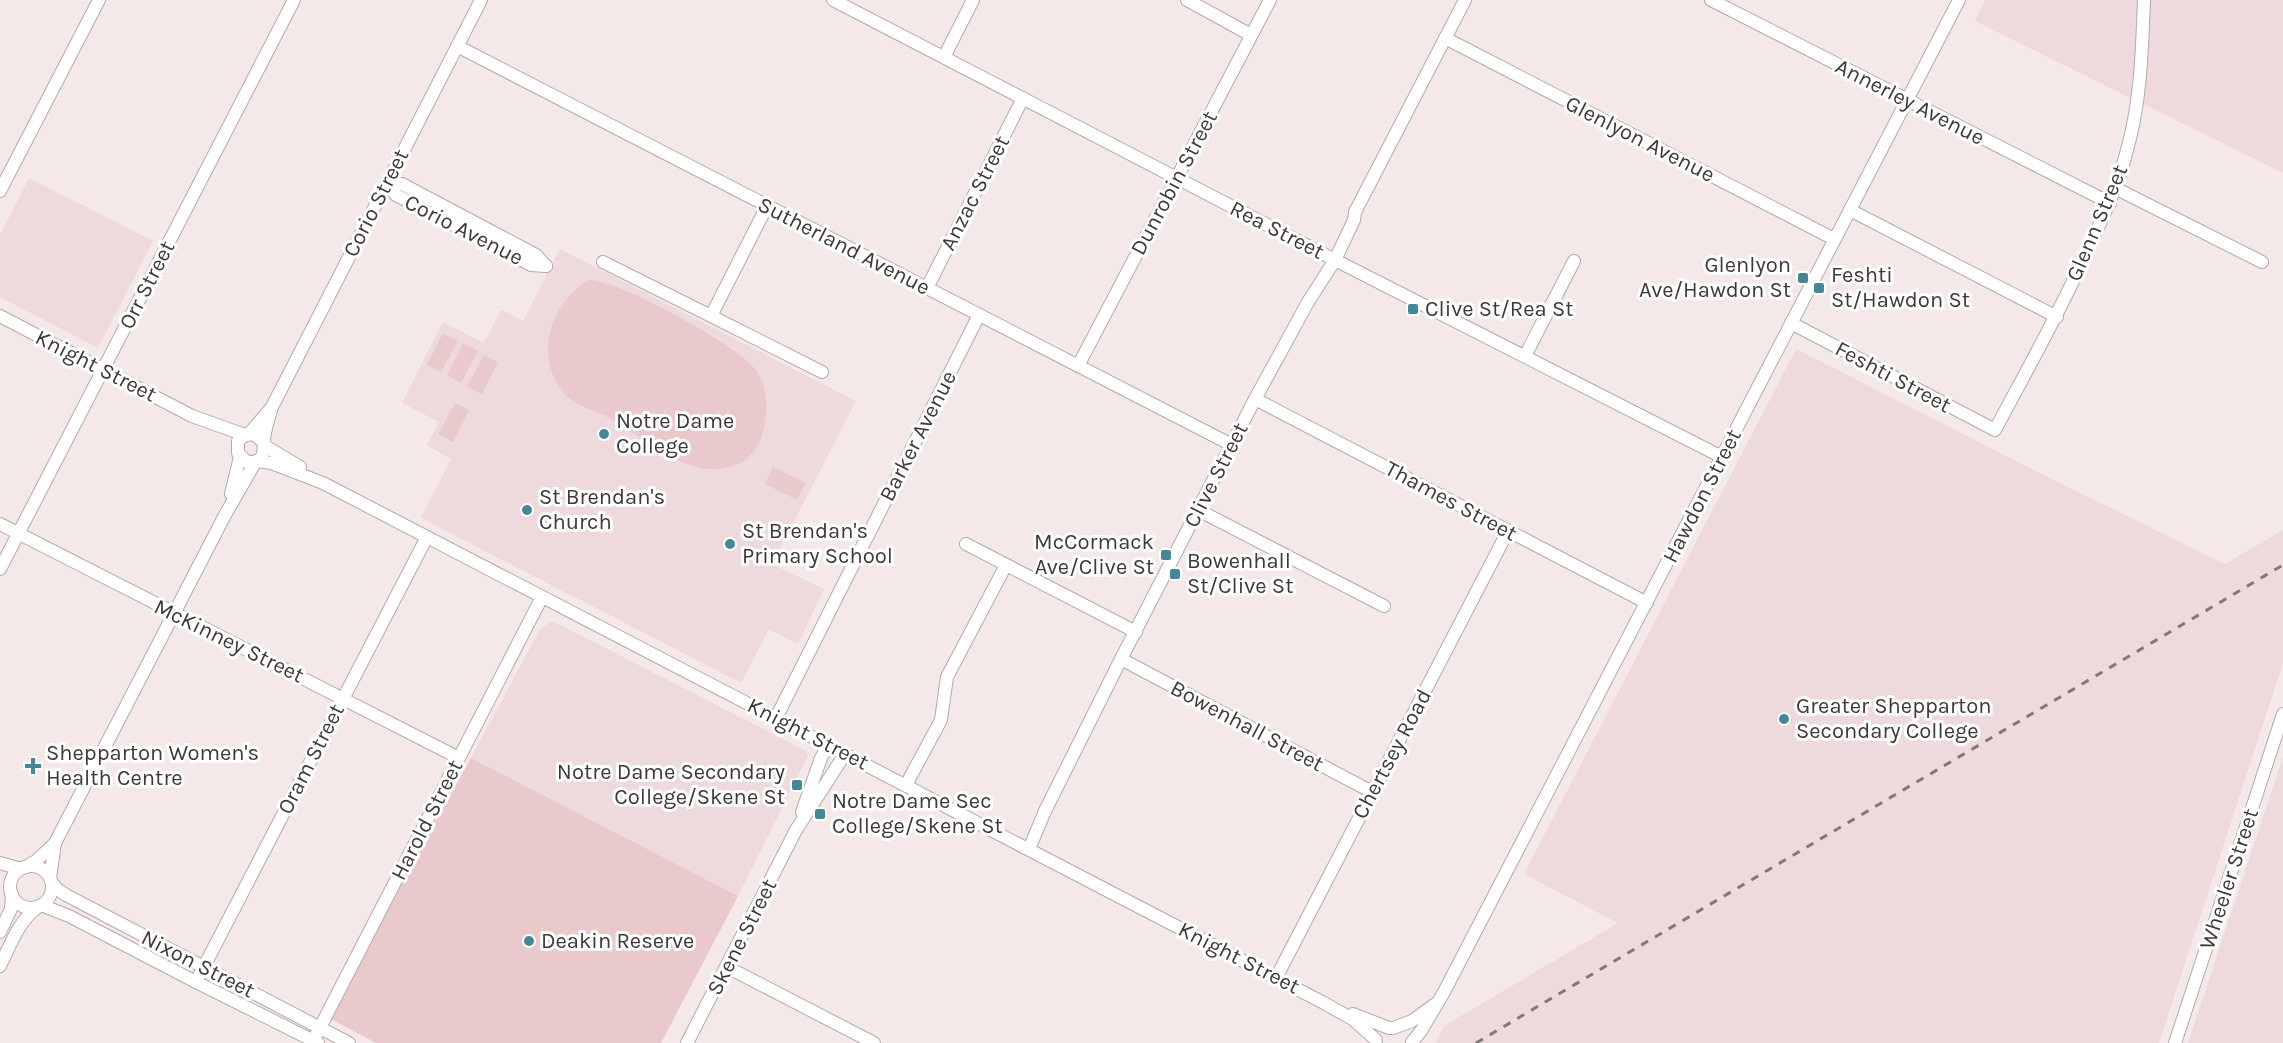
<svg xmlns="http://www.w3.org/2000/svg" width="2283" height="1043" font-family="Karla,sans-serif">
	<style>
		.built { fill: #eed9dc }
		.green { fill: #eac9cd }
		.lines { fill: none; stroke-linecap: round; stroke-linejoin: round }
		.minor-casing { stroke: #b5a9ab; stroke-width: 14 }
		.minor { stroke: #fff; stroke-width: 12 }
		.rail { stroke: #807879; stroke-width: 3; stroke-dasharray: 8 8; stroke-linecap: butt }
		.poi-dot { fill: #468699; stroke: #fff; stroke-width: 2 }
		.labels { text-anchor: middle; dominant-baseline: central; stroke-width: 6; stroke-linejoin: round; paint-order: stroke }
		.street-label { font-size: 22px; fill: #3d3839; stroke: #fff }
		.poi-label { font-size: 22px; fill: #3d3839; stroke: #fff; text-anchor: start }
	</style>
	<rect width="100%" height="100%" fill="#f4e8e9"/>
	<g class="built">
		<polygon points="1985,0 2283,0 2283,173 1975,21"/>
		<polygon points="29,178 153,241 98,348 0,297 0,235"/>
		<polygon points="560,249 856,401 772,564 824,589 798,644 769,629 741,683 421,518 451,459 427,445 439,422 402,403 417,373 443,322 484,343 501,310 523,321"/>
		<polygon points="1796,349 2048,477 2225,564 2283,530 2283,663 2159,1043 1436,1043 1444,1026 1618,923 1524,874"/>
		<polygon points="553,621 806,751 808,756 738,896 471,758 540,629"/>
		<polygon points="2283,757 2283,1043 2188,1043"/>
	</g>
	<g class="green">
		<path d="M590,280C619,280 739,346 756,370C768,388 768,406 764,427C761,446 751,460 732,466C686,482 640,432 601,414C587,407 574,405 563,392C533,355 551,301 590,280Z"/>
		<polygon points="443,333 458,341 441,372 427,365"/>
		<polygon points="463,343 478,351 461,383 447,375"/>
		<polygon points="484,355 498,362 482,394 467,386"/>
		<polygon points="455,403 469,410 453,442 438,434"/>
		<polygon points="773,467 806,483 797,500 765,484"/>
		<polygon points="471,758 738,896 661,1043 376,1043 331,1019 397,891"/>
	</g>
	<g class="lines">
		<defs>
			<g id="minor">
				<polyline points="833,0 1335,260 1722,457"/>
				<polyline points="1187,0 1251,35"/>
				<polyline points="1711,0 2110,203"/>
				<polyline points="1445,38 1834,239"/>
				<polyline points="457,46 1232,445"/>
				<polyline points="944,57 973,0"/>
				<polyline points="387,183 402,184 536,255 546,266"/>
				<polyline points="387,183 396,195 531,265 546,266"/>
				<polyline points="2115,188 2262,262"/>
				<polyline points="0,191 99,0"/>
				<polyline points="1850,210 2057,317"/>
				<polyline points="603,262 711,316 767,206"/>
				<polyline points="927,288 1023,98"/>
				<polyline points="0,316 192,416 245,435"/>
				<polyline points="711,316 822,372"/>
				<path d="M1791,323L1995,430C2026,372 2058,315 2085,256C2101,221 2118,187 2127,150C2141,101 2142,50 2144,0"/>
				<polyline points="1525,356 1574,261"/>
				<polyline points="1078,366 1270,0"/>
				<polyline points="1255,399 1647,603"/>
				<polyline points="249,434 272,407 481,0"/>
				<path d="M264,442L253,434L245,435L238,441V453L247,462C266,463 263,452 264,439C265,430 268,420 271,410"/>
				<polyline points="265,446 300,467"/>
				<polyline points="258,461 271,463 323,483 1324,1003 1354,1020 1376,1040"/>
				<polyline points="231,494 240,457"/>
				<polyline points="1198,510 1384,606"/>
				<polyline points="0,524 459,758"/>
				<polyline points="966,544 1136,632"/>
				<polyline points="0,569 294,0"/>
				<polyline points="1121,659 1372,792"/>
				<polyline points="776,718 979,315"/>
				<polyline points="906,785 941,720 947,677 1006,565"/>
				<polyline points="802,812 821,758 828,745"/>
				<polyline points="1029,849 1045,811 1121,659 1255,399 1308,302 1335,260 1354,220 1355,212 1465,0"/>
				<polyline points="0,863 21,869"/>
				<circle cx="31" cy="887" r="21"/>
				<polyline points="26,867 36,861 55,843"/>
				<polyline points="50,878 55,843 225,515 256,461"/>
				<polyline points="51,881 57,889 66,895 349,1043"/>
				<polyline points="41,905 69,916 196,982 318,1043"/>
				<polyline points="0,932 11,909 12,894"/>
				<path d="M0,966C10,946 19,920 38,907"/>
				<polyline points="727,967 874,1043"/>
				<polyline points="1276,978 1508,531"/>
				<polyline points="196,982 427,537"/>
				<polyline points="1353,1014 1389,1028"/>
				<polyline points="1393,1028 1412,1021 1434,1005"/>
				<polyline points="1412,1042 1421,1031 1444,992 1959,0"/>
				<polyline points="312,1043 542,597"/>
				<polyline points="687,1043 796,830 845,754"/>
				<polyline points="2175,1043 2283,714"/>
			</g>
		</defs>
		<use href="#minor" class="minor-casing"/>
		<use href="#minor" class="minor"/>
		<polyline class="rail" points="1476,1043 2283,565"/>
	</g>
	<g class="poi-dot">
		<rect x="1797" y="272" width="12" height="12" rx="3"/>
		<rect x="1813" y="282" width="12" height="12" rx="3"/>
		<rect x="1407" y="303" width="12" height="12" rx="3"/>
		<circle cx="604" cy="434" r="6"/>
		<circle cx="527" cy="510" r="6"/>
		<circle cx="730" cy="544" r="6"/>
		<rect x="1160" y="549" width="12" height="12" rx="3"/>
		<rect x="1169" y="568" width="12" height="12" rx="3"/>
		<circle cx="1784" cy="719" r="6"/>
		<path d="M30 757h6v6h6v6h-6v6h-6v-6h-6v-6h6z"/>
		<rect x="791" y="779" width="12" height="12" rx="3"/>
		<rect x="814" y="808" width="12" height="12" rx="3"/>
		<circle cx="529" cy="941" r="6"/>
	</g>
	<g class="labels">
		<g class="street-label">
			<text transform="translate(1910 102) rotate(27)">Annerley Avenue</text>
			<text transform="translate(1640 139) rotate(27)">Glenlyon Avenue</text>
			<text transform="translate(1174 183) rotate(-62)">Dunrobin Street</text>
			<text transform="translate(975 193) rotate(-63)">Anzac Street</text>
			<text transform="translate(376 203) rotate(-63)">Corio Street</text>
			<text transform="translate(2097 223) rotate(-67)">Glenn Street</text>
			<text transform="translate(464 230) rotate(27)">Corio Avenue</text>
			<text transform="translate(1277 230) rotate(27)">Rea Street</text>
			<text transform="translate(844 246) rotate(27)">Sutherland Avenue</text>
			<text transform="translate(147 285) rotate(-63)">Orr Street</text>
			<text transform="translate(96 366) rotate(27)">Knight Street</text>
			<text transform="translate(1893 377) rotate(28)">Feshti Street</text>
			<text transform="translate(918 436) rotate(-63)">Barker Avenue</text>
			<text transform="translate(1216 475) rotate(-63)">Clive Street</text>
			<text transform="translate(1702 496) rotate(-63)">Hawdon Street</text>
			<text transform="translate(1451 501) rotate(28)">Thames Street</text>
			<text transform="translate(229 641) rotate(26)">McKinney Street</text>
			<text transform="translate(1247 726) rotate(28)">Bowenhall Street</text>
			<text transform="translate(808 734) rotate(27)">Knight Street</text>
			<text transform="translate(1392 754) rotate(-62)">Chertsey Road</text>
			<text transform="translate(311 759) rotate(-63)">Oram Street</text>
			<text transform="translate(427 820) rotate(-63)">Harold Street</text>
			<text transform="translate(2229 879) rotate(-72)">Wheeler Street</text>
			<text transform="translate(742 937) rotate(-63)">Skene Street</text>
			<text transform="translate(1239 958) rotate(27)">Knight Street</text>
			<text transform="translate(198 964) rotate(27)">Nixon Street</text>
		</g>
		<g class="poi-label">
			<text x="1791" y="265" text-anchor="end">Glenlyon<tspan x="1791" dy="25">Ave/Hawdon St</tspan></text>
			<text x="1831" y="275">Feshti<tspan x="1831" dy="25">St/Hawdon St</tspan></text>
			<text x="1425" y="309">Clive St/Rea St</text>
			<text x="616" y="421">Notre Dame<tspan x="616" dy="25">College</tspan></text>
			<text x="539" y="497">St Brendan's<tspan x="539" dy="25">Church</tspan></text>
			<text x="742" y="531">St Brendan's<tspan x="742" dy="25">Primary School</tspan></text>
			<text x="1154" y="542" text-anchor="end">McCormack<tspan x="1154" dy="25">Ave/Clive St</tspan></text>
			<text x="1187" y="561">Bowenhall<tspan x="1187" dy="25">St/Clive St</tspan></text>
			<text x="1796" y="706">Greater Shepparton<tspan x="1796" dy="25">Secondary College</tspan></text>
			<text x="46" y="753">Shepparton Women's<tspan x="46" dy="25">Health Centre</tspan></text>
			<text x="785" y="772" text-anchor="end">Notre Dame Secondary<tspan x="785" dy="25">College/Skene St</tspan></text>
			<text x="832" y="801">Notre Dame Sec<tspan x="832" dy="25">College/Skene St</tspan></text>
			<text x="541" y="941">Deakin Reserve</text>
		</g>
	</g>
</svg>
